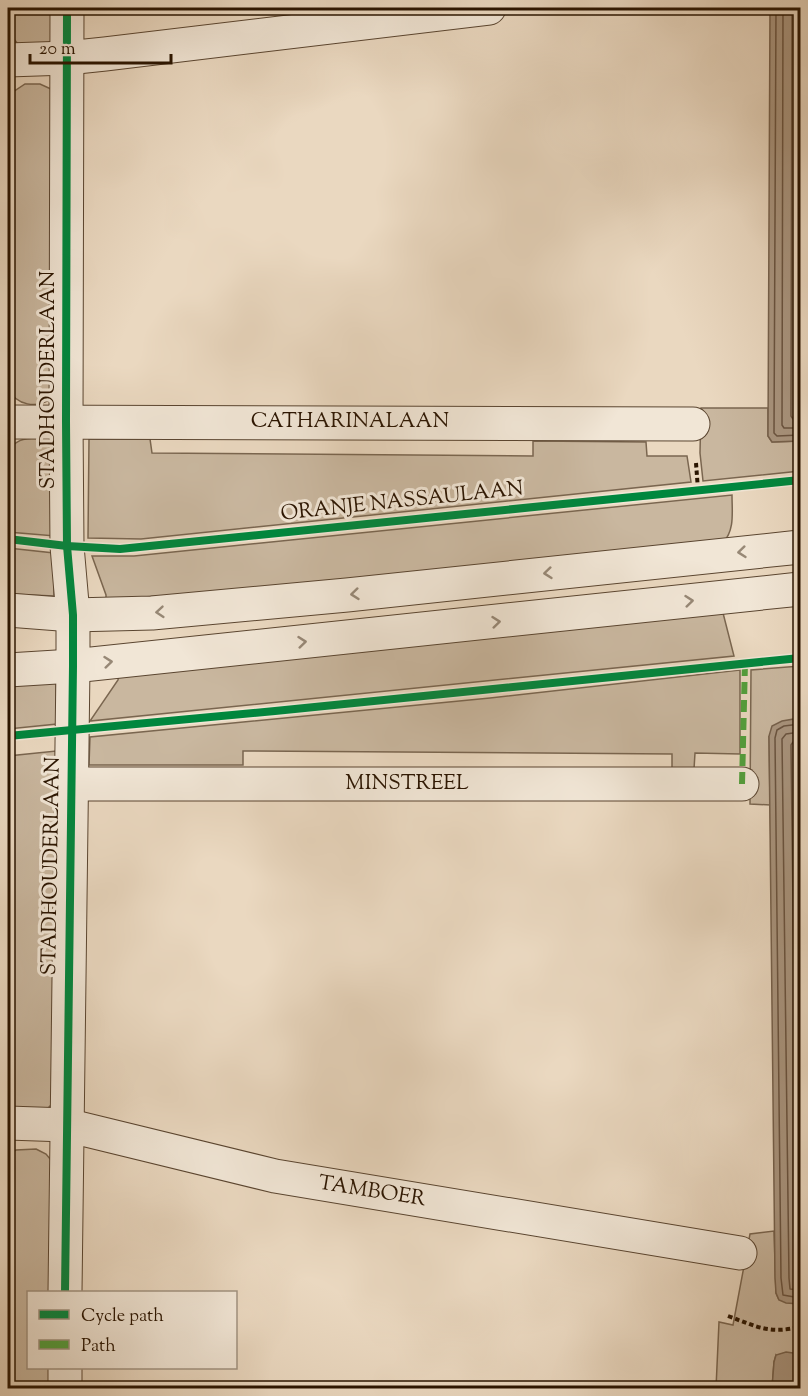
<svg xmlns="http://www.w3.org/2000/svg" width="808" height="1396" font-family="'Sorts Mill Goudy',serif">
	<style>
		.green { fill: #c9b79f; stroke: #7a6650; stroke-width: 1.5 }
		.water { fill: #a9957f; stroke: #76614c; stroke-width: 1.5 }
		.lines { fill: none; stroke-linecap: round; stroke-linejoin: round }
		.shore { stroke: #6a5440; stroke-width: 1.5 }
		.minor-casing { stroke: #5a4530; stroke-width: 35 }
		.path { stroke: #2a1400; stroke-width: 4; stroke-dasharray: 4.5 3; stroke-linecap: butt }
		.minor { stroke: #f1e6d6; stroke-width: 33 }
		.quiet { stroke: #51a03c; stroke-width: 6; stroke-dasharray: 12 6; stroke-linecap: butt }
		.cycleway-casing { stroke: #f1e6d6; stroke-width: 11 }
		.cycleway { stroke: #00873e; stroke-width: 8 }
		.oneway { stroke: #978876 }
		.labels { text-anchor: middle; dominant-baseline: central; stroke-width: 6; stroke-linejoin: round; paint-order: stroke }
		.street-label { font-size: 21px; fill: #2a1400; stroke: #f1e6d6 }
	</style>
	<rect width="100%" height="100%" fill="#ead8c0"/>
	<filter id="stains"><feTurbulence type="fractalNoise" baseFrequency=".00333" numOctaves="4"/><feColorMatrix values="0 0 0 0 .2 0 0 0 0 .09 0 0 0 0 .02 0 0 0 .5 -.17"/></filter>
	<radialGradient id="worn" r=".72"><stop offset=".6" stop-color="#630" stop-opacity="0"/><stop offset="1" stop-color="#630" stop-opacity=".3"/></radialGradient>
	<g class="green">
		<polygon points="9,8 60,8 52,44 20,46 11,36"/>
		<path d="M25,84H40L51,89L53,398C37,409 16,406 8,388V103L13,92Z"/>
		<polygon points="701,408 768,408 768,436 772,442 800,441 800,471 703,481 700,453"/>
		<path d="M37,438L50,445L55,536L8,532V453C14,440 24,438 37,438Z"/>
		<polygon points="89,439 150,439 152,453 533,456 533,441 646,442 647,456 687,456 691,482 141,539 88,538"/>
		<path d="M732,495C732,513 735,529 723,543L308,588L106,599V595L92,556H134Z"/>
		<polygon points="8,548 54,553 54,596 8,594"/>
		<polygon points="722,609 734,656 90,721 118,680 119,675"/>
		<polygon points="800,666 800,1388 776,1355 774,1362 772,1388 716,1388 719,1322 733,1325 750,1234 774,1231 776,1293 779,1300 769,736 770,805 750,804 751,670"/>
		<polygon points="740,670 740,754 695,753 694,769 672,769 672,754 243,751 243,765 89,765 90,737 490,698"/>
		<polygon points="56,680 57,724 8,729 8,686"/>
		<polygon points="56,751 52,1104 45,1111 8,1107 8,756"/>
		<polygon points="36,1149 46,1154 51,1160 54,1292 28,1292 28,1368 54,1368 54,1388 8,1388 8,1156 16,1150"/>
	</g>
	<g class="water">
		<polygon points="770,8 800,8 800,441 772,442 768,436"/>
		<polygon points="800,718 800,1304 786,1303 779,1300 776,1293 775,1278 769,736 772,726 782,721"/>
		<polygon points="786,1352 800,1354 800,1388 772,1388 774,1362 776,1355"/>
	</g>
	<g class="lines">
		<g class="shore">
			<polyline points="776,8 774,433 777,436 800,435"/>
			<polyline points="783,8 782,425 784,428 800,428"/>
			<polyline points="792,8 791,416 793,419 800,419"/>
			<polyline points="800,724 784,726 777,730 775,738 781,1278 783,1295 800,1298"/>
			<polyline points="800,732 786,734 782,739 789,1278 790,1289 800,1290"/>
			<polyline points="800,741 793,742 791,745 797,1231 798,1278 800,1281"/>
		</g>
		<defs>
			<g id="minor">
				<polyline points="8,60 67,58 105,54 489,8"/>
				<polyline points="8,422 693,424"/>
				<polyline points="8,610 73,615 152,613 347,595 800,547"/>
				<polyline points="8,670 73,666 800,589"/>
				<polyline points="71,784 742,784"/>
				<polyline points="8,1123 66,1125 275,1176 740,1253"/>
				<polyline points="65,1292 73,666 73,615 67,546 66,421 67,8"/>
				<polyline points="65,1388 65,1368"/>
			</g>
		</defs>
		<use href="#minor" class="minor-casing"/>
		<g class="path">
			<polyline points="696,463 698,490"/>
			<path d="M728,1316C758,1327 768,1334 800,1327"/>
		</g>
		<use href="#minor" class="minor"/>
		<polyline class="quiet" points="742,784 745,662"/>
		<defs>
			<g id="cycleway">
				<polyline points="8,539 67,546 120,549 800,480"/>
				<polyline points="8,736 275,711 800,658"/>
				<polyline points="65,1292 73,666 73,615 67,546 66,421 67,8"/>
			</g>
		</defs>
		<use href="#cycleway" class="cycleway-casing"/>
		<use href="#cycleway" class="cycleway"/>
	</g>
	<defs><path id="oneway-chevron" d="M-2-3.5L2.5 0L-2 3.5" fill="none" stroke-width="1.6" stroke-linecap="round" stroke-linejoin="round" transform="scale(1.5)"/></defs>
	<g class="oneway">
		<use href="#oneway-chevron" transform="translate(742 552) rotate(174)"/>
		<use href="#oneway-chevron" transform="translate(548 573) rotate(174)"/>
		<use href="#oneway-chevron" transform="translate(355 594) rotate(174)"/>
		<use href="#oneway-chevron" transform="translate(689 601) rotate(-6)"/>
		<use href="#oneway-chevron" transform="translate(160 612) rotate(175)"/>
		<use href="#oneway-chevron" transform="translate(496 622) rotate(-6)"/>
		<use href="#oneway-chevron" transform="translate(302 642) rotate(-6)"/>
		<use href="#oneway-chevron" transform="translate(108 662) rotate(-6)"/>
	</g>
	<g class="labels">
		<g class="street-label">
			<text transform="translate(49 380) rotate(-90)">STADHOUDERLAAN</text>
			<text x="350" y="422">CATHARINALAAN</text>
			<text transform="translate(402 502) rotate(-6)">ORANJE NASSAULAAN</text>
			<text x="407" y="784">MINSTREEL</text>
			<text transform="translate(52 866) rotate(-89)">STADHOUDERLAAN</text>
			<text transform="translate(372 1192) rotate(9)">TAMBOER</text>
		</g>
	</g>
	<rect width="808" height="1396" fill="none" stroke="#ead8c0" stroke-width="30"/>
	<rect x="9" y="9" width="790" height="1378" fill="none" stroke="#2a1400" stroke-width="3"/>
	<rect x="15" y="15" width="778" height="1366" fill="none" stroke="#2a1400" stroke-width="1.5"/>
	<rect x="27" y="1291" width="210" height="78" fill="#f1e6d6" stroke="#a19280" stroke-width="1.5"/>
	<rect x="39" y="1310" width="30" height="9" fill="#00873e" stroke="#a19280" stroke-width="1.5"/>
	<text x="81" y="1321" font-size="18" fill="#2a1400">Cycle path</text>
	<rect x="39" y="1340" width="30" height="9" fill="#51a03c" stroke="#a19280" stroke-width="1.5"/>
	<text x="81" y="1351" font-size="18" fill="#2a1400">Path</text>
	<path d="M30 54v9h141v-9" fill="none" stroke="#2a1400" stroke-width="3"/>
	<text x="39" y="54" font-size="18" fill="#2a1400" stroke="#f1e6d6" stroke-width="4.5" paint-order="stroke">20 m</text>
	<rect width="100%" height="100%" filter="url(#stains)"/>
	<rect width="100%" height="100%" fill="url(#worn)"/>
</svg>
